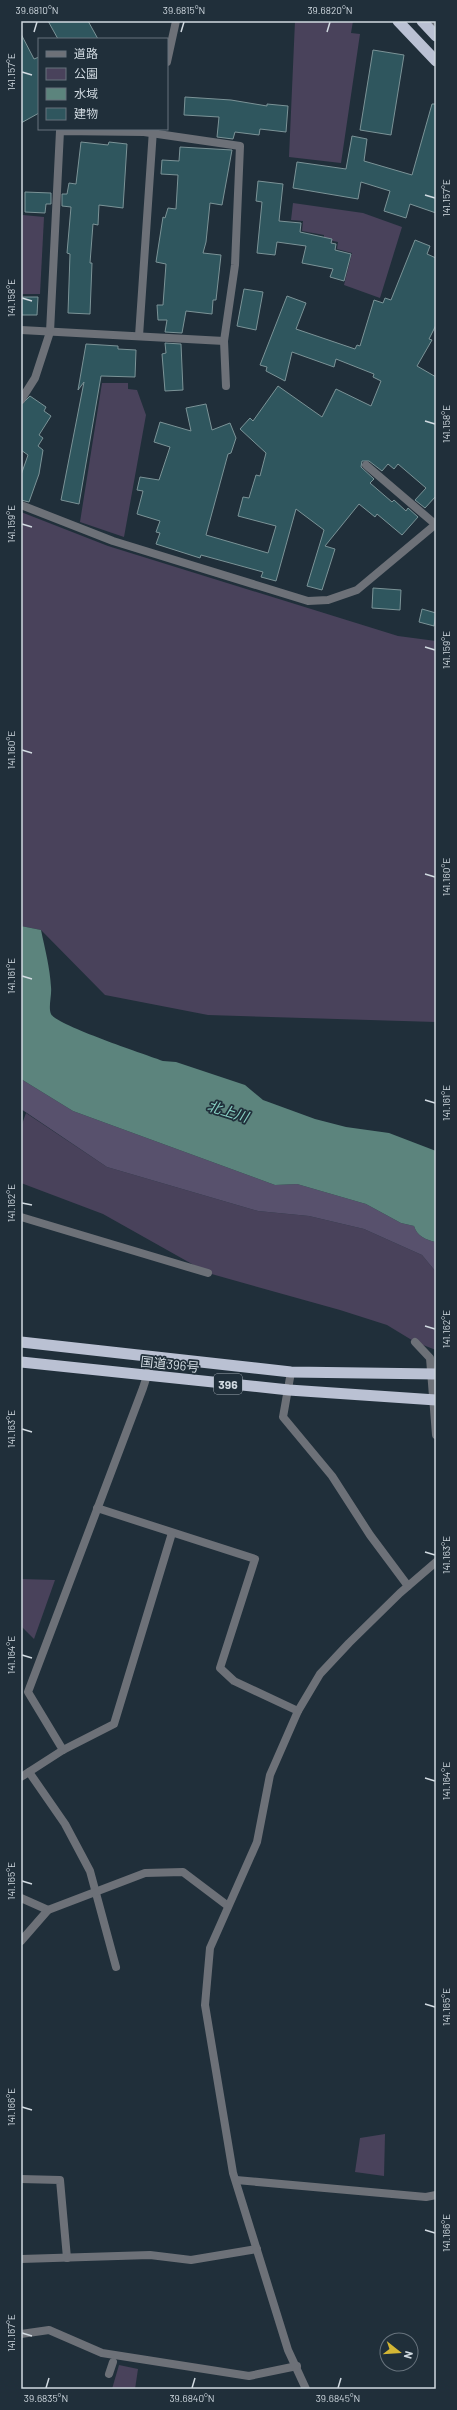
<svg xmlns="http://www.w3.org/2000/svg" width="457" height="2410" font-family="Barlow,'Noto Sans JP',sans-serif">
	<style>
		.green { fill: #49425b }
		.forest { fill: #58516d }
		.water { fill: #5c847d }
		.building { fill: #2f565e; stroke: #7b9397 }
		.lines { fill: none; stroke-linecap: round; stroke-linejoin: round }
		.pedestrian { stroke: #6d7178; stroke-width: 8 }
		.minor { stroke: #6d7178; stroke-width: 8 }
		.trunk { stroke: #bac1d3; stroke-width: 11 }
		.ticks { fill: none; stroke: #d1dae1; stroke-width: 1.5 }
		.labels { text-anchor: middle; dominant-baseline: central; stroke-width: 3.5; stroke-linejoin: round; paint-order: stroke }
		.shield { fill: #202f3a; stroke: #9ca7af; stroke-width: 1 }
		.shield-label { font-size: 12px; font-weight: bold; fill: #d1dae1 }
		.street-label { font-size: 13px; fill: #d1dae1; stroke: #202f3a }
		.water-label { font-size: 14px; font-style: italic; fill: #87d0c3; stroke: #202f3a }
		.neatline { fill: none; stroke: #d1dae1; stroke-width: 1.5 }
		.ticks-label { font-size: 10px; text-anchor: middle; fill: #d1dae1 }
	</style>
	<rect width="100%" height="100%" fill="#202f3a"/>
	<g class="green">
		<polygon points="295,21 353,21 351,33 360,34 341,163 289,157"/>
		<polygon points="293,203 363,213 402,227 380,298 344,285 352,253 337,249 338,242 324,239 324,235 302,231 303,221 291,220"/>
		<polygon points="23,215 44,217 40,294 21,294 21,216"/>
		<polygon points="102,383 128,383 128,389 137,390 146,415 124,537 80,522"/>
		<polygon points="21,512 108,546 398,636 436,641 436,1022 208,1015 105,995 41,930 21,926"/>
		<polygon points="26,1113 107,1167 258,1211 309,1216 364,1229 422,1255 436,1272 436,1350 415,1342 387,1325 340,1310 208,1273 103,1214 21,1183 21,1127"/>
		<polygon points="21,1579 55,1580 34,1639 21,1626"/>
		<polygon points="385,2134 384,2176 355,2172 360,2138"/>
		<polygon points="119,2365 138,2369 135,2389 112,2389"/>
	</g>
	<path class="forest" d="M21,1079L73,1111L275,1185L297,1184L366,1204L401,1223L414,1226C417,1236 426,1240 436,1242V1272L422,1255L364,1229L309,1216L258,1211L107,1167L21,1109Z"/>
	<path class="water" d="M21,926L41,930C45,949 50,968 51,987C52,995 48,1007 51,1014C56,1025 147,1055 163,1061L176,1062L245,1085L263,1100L315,1119L346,1127L389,1133L436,1151V1242C426,1240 417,1236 414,1226L401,1223L366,1204L297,1184L275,1185L73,1111L21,1079Z"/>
	<g class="building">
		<polygon points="48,21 88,21 98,39 58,39"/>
		<polygon points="21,34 34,59 39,57 39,113 21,123"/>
		<polygon points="373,50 404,55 391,135 360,130"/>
		<polygon points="185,97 231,100 267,106 267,104 288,106 286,132 260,129 259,135 235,132 233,139 217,137 219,117 184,115"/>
		<polygon points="432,104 436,104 436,213 410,204 406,218 384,211 390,191 361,182 358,199 293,188 297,162 346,169 352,136 367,139 364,161 412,175"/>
		<polygon points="81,142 108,145 109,142 127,144 123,208 99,205 98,225 93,224 90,263 92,263 90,314 68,313 70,254 67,253 71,207 62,206 62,194 67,194 69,183 76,184"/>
		<polygon points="180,147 232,150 222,205 210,203 206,242 203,253 221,255 216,300 213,300 212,314 186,311 182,333 165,332 167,320 158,320 157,305 163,305 166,264 156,262 163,217 165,218 168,208 176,209 178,175 161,174 162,160 179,161"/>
		<polygon points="258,181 283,184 279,221 301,223 300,232 332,239 331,243 336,244 335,250 351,254 344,281 330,277 333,269 302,263 306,246 277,242 275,255 257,253 262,202 256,201"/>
		<polygon points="25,192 51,193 51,204 46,204 45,213 25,212"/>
		<polygon points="415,240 430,246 427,254 436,258 436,325 429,339 432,340 417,366 436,377 436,496 425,508 415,500 426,488 398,464 394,469 388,464 382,471 369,461 362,461 361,467 374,479 370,483 392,502 394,500 406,511 408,508 418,517 402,535 377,514 375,517 359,504 325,546 335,549 322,590 307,586 324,530 296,509 276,581 261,577 263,572 201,555 200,558 156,544 160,533 156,532 160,521 137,514 143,491 137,490 140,477 159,480 170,447 154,442 160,422 191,431 186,408 206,404 212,430 230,423 236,438 231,453 228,454 206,535 268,553 276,526 238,516 243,497 249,498 256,475 260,476 266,453 240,429 250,418 253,421 278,386 322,417 336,389 371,406 381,381 373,377 374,374 336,359 334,367 292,352 285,381 266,371 267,367 260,365 287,296 306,303 296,329 355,349 357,345 360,346 374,300 383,303 385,298 391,300"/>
		<polygon points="244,289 263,292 256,330 237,326"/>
		<polygon points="21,297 38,297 37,315 21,315"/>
		<polygon points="165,343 181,344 183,390 165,391 162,354 166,353"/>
		<polygon points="86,344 118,346 118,349 136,350 135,377 101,376 79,504 61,500 84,382 78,390"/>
		<polygon points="30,396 46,407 44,411 51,416 39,435 43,438 38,446 43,450 39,474 29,502 21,500 21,475 28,455 21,450 21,405"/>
		<polygon points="373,588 401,590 400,610 372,608"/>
		<polygon points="422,609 436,613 434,626 419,622"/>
	</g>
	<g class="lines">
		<g class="pedestrian">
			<polyline points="21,1217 208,1273"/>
			<polyline points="109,2374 113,2362"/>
		</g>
		<g class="minor">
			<polyline points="426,25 436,23"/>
			<polyline points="167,62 176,21"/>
			<polyline points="21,330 224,341"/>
			<polyline points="139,336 153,130"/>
			<polyline points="21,400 35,378 50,332 60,131 144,132 240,146 235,265 224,341 226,386"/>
			<polyline points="366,465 435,524"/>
			<polyline points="21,505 113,541 308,601 328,600 357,590 436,524"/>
			<polyline points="415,1342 430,1358 436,1435"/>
			<polyline points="291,1372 283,1417 332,1476 370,1535 408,1586"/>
			<polyline points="97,1508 255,1559 220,1668 234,1681 298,1711"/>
			<polyline points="63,1750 28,1692 143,1388 153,1357"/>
			<polyline points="29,1772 65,1824 90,1871 116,1967"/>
			<polyline points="21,1777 63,1750 114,1724 172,1533"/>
			<polyline points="21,1898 48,1910"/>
			<polyline points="21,1941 48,1910 145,1873 183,1872 228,1906"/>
			<polyline points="21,2179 60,2180 67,2258"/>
			<polyline points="236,2180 426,2197 436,2195"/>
			<polyline points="21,2259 150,2255 191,2260 257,2249"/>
			<polyline points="21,2334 49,2330 102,2353 249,2376 297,2366"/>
			<polyline points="306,2389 288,2350 233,2173 205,2005 210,1948 257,1842 270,1775 298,1711 320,1674 349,1643 400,1593 436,1562"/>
		</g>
		<g class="trunk">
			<polyline points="398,21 436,61"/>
			<polyline points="422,21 436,36"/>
			<polyline points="21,1342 291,1372 436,1374"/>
			<polyline points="21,1362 289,1390 436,1400"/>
		</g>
	</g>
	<path class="ticks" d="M34,32L37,22M181,32L184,22M327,32L330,22M22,72L32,75M425,195L435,198M22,298L32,301M425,421L435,424M22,524L32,527M425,647L435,650M22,750L32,753M425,874L435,877M22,976L32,979M425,1100L435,1103M22,1203L32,1205M425,1326L435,1329M22,1429L32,1432M425,1552L435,1555M22,1655L32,1658M425,1778L435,1781M22,1881L32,1884M425,2004L435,2007M22,2107L32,2110M425,2230L435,2233M22,2333L32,2336M46,2388L49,2378M192,2388L195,2378M338,2388L341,2378"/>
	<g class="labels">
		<rect class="shield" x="214" y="1374" width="28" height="20" rx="3"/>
		<g class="shield-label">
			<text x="228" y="1384">396</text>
		</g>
		<g class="street-label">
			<text transform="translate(170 1364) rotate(6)">国道396号</text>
		</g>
		<g class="water-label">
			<text transform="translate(228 1111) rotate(17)">北上川</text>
		</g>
	</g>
	<rect width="457" height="2410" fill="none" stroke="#202f3a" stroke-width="44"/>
	<rect x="38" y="38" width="130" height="92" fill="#202f3a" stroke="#67737d"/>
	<rect x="46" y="51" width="20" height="6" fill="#6d7178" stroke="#67737d"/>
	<text x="74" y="58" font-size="12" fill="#d1dae1">道路</text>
	<rect x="46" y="68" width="20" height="12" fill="#49425b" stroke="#67737d"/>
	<text x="74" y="78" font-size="12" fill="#d1dae1">公園</text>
	<rect x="46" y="88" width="20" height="12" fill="#5c847d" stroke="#67737d"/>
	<text x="74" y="98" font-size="12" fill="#d1dae1">水域</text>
	<rect x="46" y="108" width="20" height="12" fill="#2f565e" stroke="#67737d"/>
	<text x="74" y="118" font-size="12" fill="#d1dae1">建物</text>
	<g transform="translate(399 2352) rotate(107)"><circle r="19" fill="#202f3a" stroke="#67737d"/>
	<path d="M0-3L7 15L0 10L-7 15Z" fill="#d3b635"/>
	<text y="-6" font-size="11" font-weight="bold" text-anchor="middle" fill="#d1dae1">N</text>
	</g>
	<rect x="22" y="22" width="413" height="2366" class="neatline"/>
	<g class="ticks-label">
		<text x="37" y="14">39.6810°N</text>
		<text x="184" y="14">39.6815°N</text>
		<text x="330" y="14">39.6820°N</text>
		<text transform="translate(11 72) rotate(-90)" y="4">141.157°E</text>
		<text transform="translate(446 198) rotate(-90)" y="4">141.157°E</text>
		<text transform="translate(11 298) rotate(-90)" y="4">141.158°E</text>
		<text transform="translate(446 424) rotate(-90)" y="4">141.158°E</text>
		<text transform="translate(11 524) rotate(-90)" y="4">141.159°E</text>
		<text transform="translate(446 650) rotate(-90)" y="4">141.159°E</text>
		<text transform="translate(11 750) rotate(-90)" y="4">141.160°E</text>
		<text transform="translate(446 877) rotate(-90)" y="4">141.160°E</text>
		<text transform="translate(11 976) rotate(-90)" y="4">141.161°E</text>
		<text transform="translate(446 1103) rotate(-90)" y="4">141.161°E</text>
		<text transform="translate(11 1203) rotate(-90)" y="4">141.162°E</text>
		<text transform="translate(446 1329) rotate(-90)" y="4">141.162°E</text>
		<text transform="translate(11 1429) rotate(-90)" y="4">141.163°E</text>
		<text transform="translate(446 1555) rotate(-90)" y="4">141.163°E</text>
		<text transform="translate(11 1655) rotate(-90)" y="4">141.164°E</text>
		<text transform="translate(446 1781) rotate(-90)" y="4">141.164°E</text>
		<text transform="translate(11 1881) rotate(-90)" y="4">141.165°E</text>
		<text transform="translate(446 2007) rotate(-90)" y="4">141.165°E</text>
		<text transform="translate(11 2107) rotate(-90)" y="4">141.166°E</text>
		<text transform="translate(446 2233) rotate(-90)" y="4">141.166°E</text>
		<text transform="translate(11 2333) rotate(-90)" y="4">141.167°E</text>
		<text x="46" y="2402">39.6835°N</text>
		<text x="192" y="2402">39.6840°N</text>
		<text x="338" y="2402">39.6845°N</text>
	</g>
</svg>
